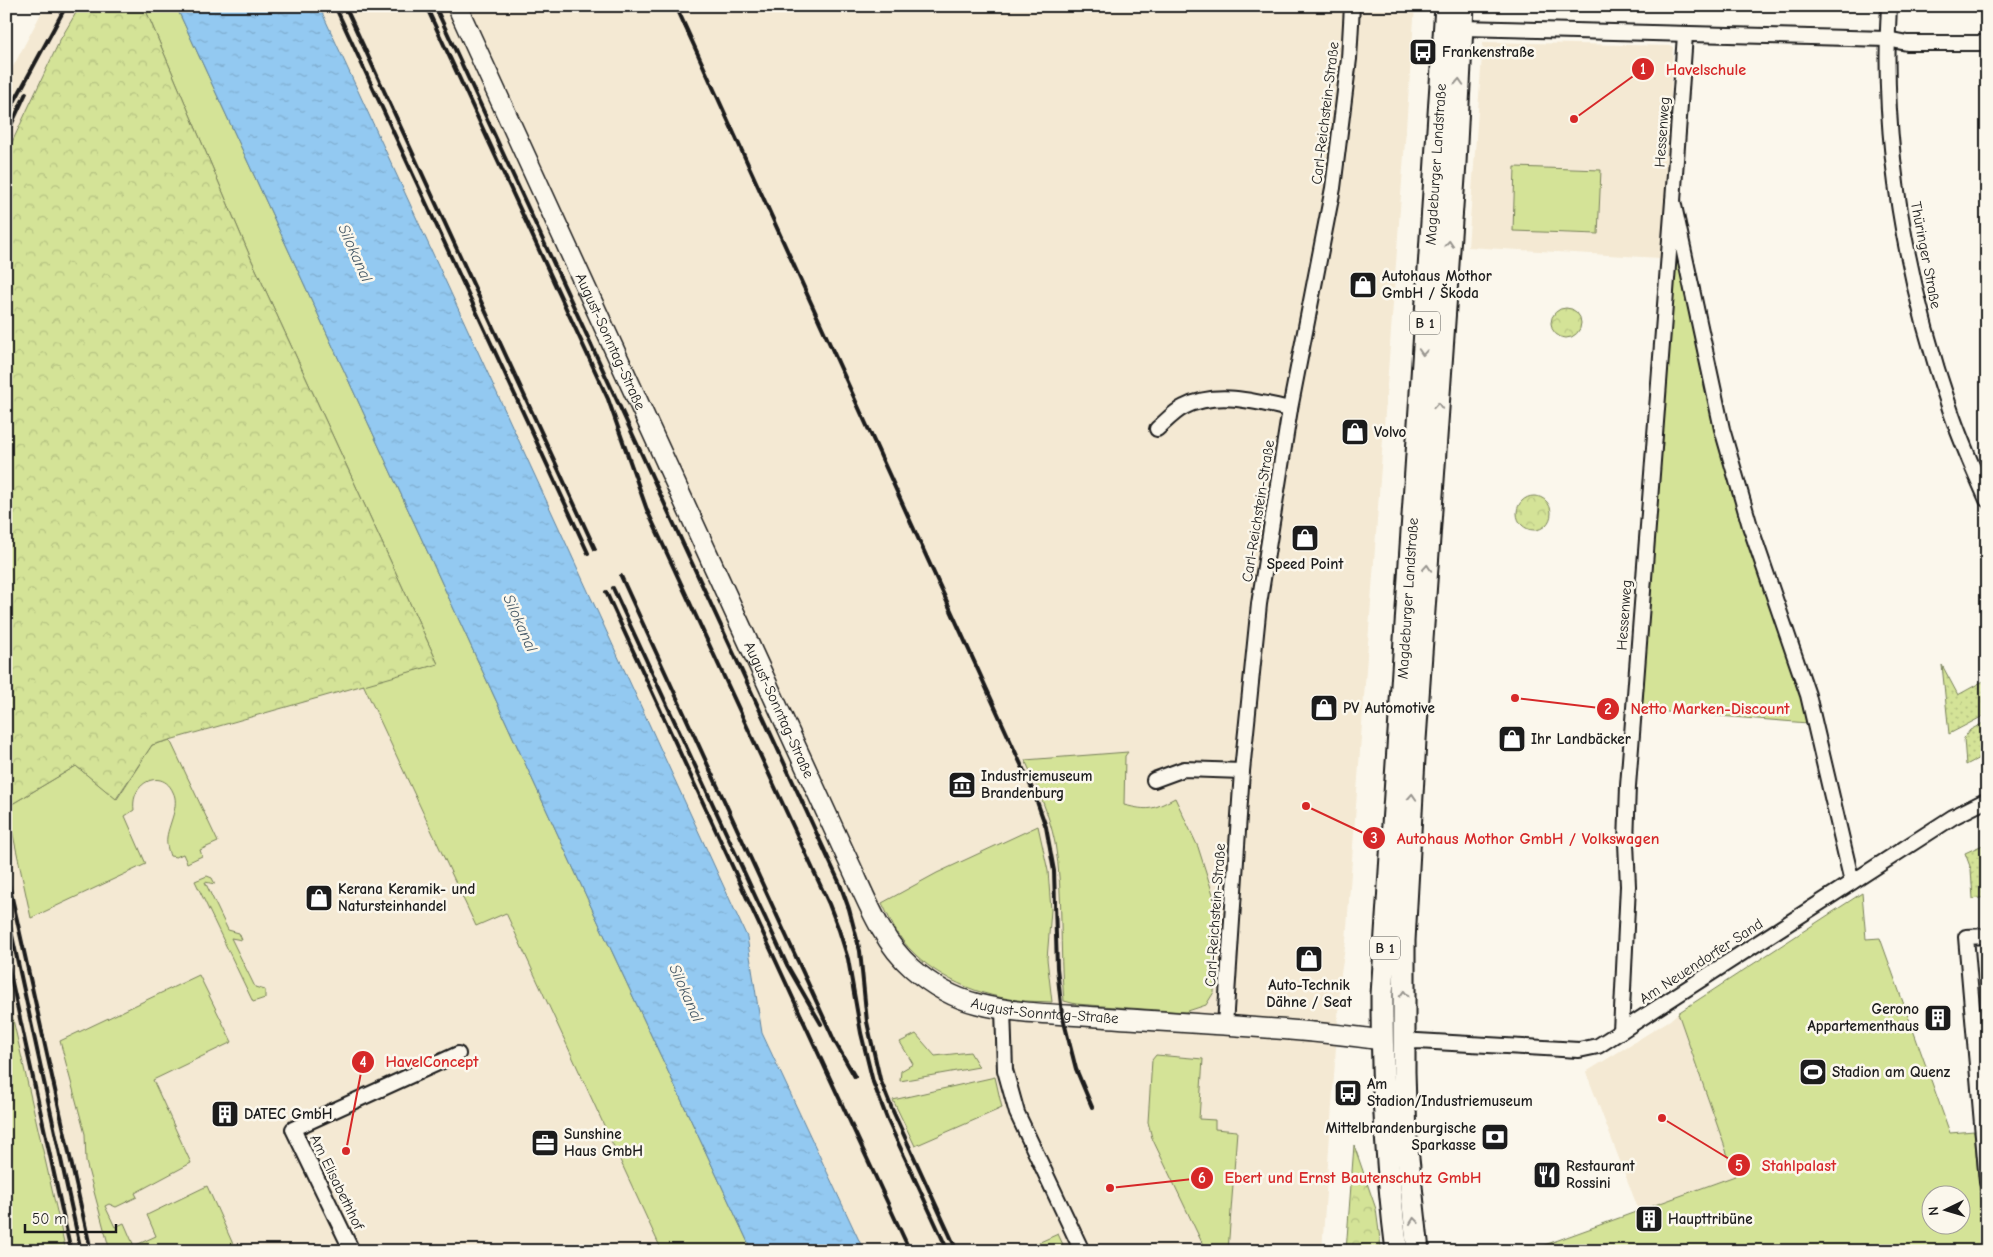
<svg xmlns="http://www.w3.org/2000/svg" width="1993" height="1257" font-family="'Comic Neue',sans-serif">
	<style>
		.built { fill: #f4e9d3 }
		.grass { fill: #d4e397; stroke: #78805a; fill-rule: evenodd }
		.forest { fill: url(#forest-crowns); stroke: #78805a }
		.garden { fill: url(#garden-dots); stroke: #78805a }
		.water { fill: url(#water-ripples); stroke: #63849c }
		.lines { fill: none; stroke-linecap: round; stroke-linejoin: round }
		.street-casing { stroke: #1c1c1c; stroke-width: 18 }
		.secondary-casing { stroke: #1c1c1c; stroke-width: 22 }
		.primary-casing { stroke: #1c1c1c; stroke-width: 25 }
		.street { stroke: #fbf7ec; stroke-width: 14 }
		.secondary { stroke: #fbf7ec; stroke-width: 19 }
		.primary { stroke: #fbf7ec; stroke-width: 21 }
		.rail { stroke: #1c1c1c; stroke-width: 4 }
		.oneway { stroke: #97948e }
		.labels { text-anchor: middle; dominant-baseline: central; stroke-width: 5; stroke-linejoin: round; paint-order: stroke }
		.shield { fill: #fbf7ec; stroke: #5f5e5a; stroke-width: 1 }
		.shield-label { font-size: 14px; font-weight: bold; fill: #1c1c1c }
		.poi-label { font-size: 15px; font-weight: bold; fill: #1c1c1c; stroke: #fbf7ec; text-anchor: start }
		.street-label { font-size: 15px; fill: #1c1c1c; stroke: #fbf7ec }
		.water-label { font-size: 16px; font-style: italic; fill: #465967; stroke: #fbf7ec }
		.leader { fill: none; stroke: #d62828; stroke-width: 2 }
		.callout-dot { fill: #d62828; stroke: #fbf7ec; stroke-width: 2 }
		.mark-label { font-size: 15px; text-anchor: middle; font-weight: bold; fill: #fff }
		.callout-label { font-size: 16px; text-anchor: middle; font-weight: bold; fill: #d62828; stroke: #fbf7ec; stroke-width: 5; stroke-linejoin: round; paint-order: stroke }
	</style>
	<defs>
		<pattern id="forest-crowns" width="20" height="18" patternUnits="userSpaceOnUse" patternTransform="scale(1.25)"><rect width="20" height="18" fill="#d4e397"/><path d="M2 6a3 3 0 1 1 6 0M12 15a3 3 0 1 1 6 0" fill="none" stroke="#b5c282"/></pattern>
		<pattern id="garden-dots" width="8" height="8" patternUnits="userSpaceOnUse" patternTransform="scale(1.25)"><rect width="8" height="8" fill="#d4e397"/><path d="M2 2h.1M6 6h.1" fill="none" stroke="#b5c282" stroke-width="1.8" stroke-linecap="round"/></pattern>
		<pattern id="water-ripples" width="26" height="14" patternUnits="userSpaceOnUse" patternTransform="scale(1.25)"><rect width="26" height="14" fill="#93c9f1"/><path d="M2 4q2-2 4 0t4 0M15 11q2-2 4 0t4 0" fill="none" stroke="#7eacce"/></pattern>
	</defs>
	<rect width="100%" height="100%" fill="#fbf7ec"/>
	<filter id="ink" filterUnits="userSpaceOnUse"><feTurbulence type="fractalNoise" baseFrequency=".02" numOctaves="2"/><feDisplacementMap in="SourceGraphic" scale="10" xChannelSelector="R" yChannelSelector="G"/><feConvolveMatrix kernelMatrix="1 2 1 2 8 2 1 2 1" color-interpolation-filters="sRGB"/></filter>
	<g filter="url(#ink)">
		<g class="built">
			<polygon points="45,6 80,6 60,40 6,155 6,80"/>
			<polygon points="319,6 1415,6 1346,941 1341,974 1322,1251 1066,1251 1058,1234 1020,1251 864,1251 762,1032 747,937"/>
			<polygon points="1483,42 1673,46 1667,191 1660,258 1468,247"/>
			<polygon points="396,675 662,1251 66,1251 6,989 6,804 7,806 76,766 117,799 152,745"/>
			<polygon points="1678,1013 1735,1176 1639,1211 1586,1072 1670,1020"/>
		</g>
		<g class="grass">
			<polygon points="144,6 176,6 594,913 752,1251 662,1251 506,913 476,926 363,684 438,664 252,261"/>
			<polygon points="1515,167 1601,170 1598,234 1513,231"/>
			<polygon points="1682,257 1697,334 1804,697 1808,723 1642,710 1672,259"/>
			<path d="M170,740L218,842L200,850L202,856L187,863L183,854L176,857L170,856C168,850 166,844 167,837C169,823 180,805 173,792C163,768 130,781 134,810L125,816L146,864L31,918L7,807L76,766L117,799L152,745Z"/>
			<path d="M1128,752L1125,756L1124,805C1149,811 1152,810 1175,798L1198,847L1219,913L1214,992L1206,1005L1185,1012L1076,1004L1064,1001C1059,948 1064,895 1055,843C1049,813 1037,787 1025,760Z"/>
			<path d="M1038,826L1048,871L1051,910L1047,959L1052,1002C1040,1001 1028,1002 1017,1000C973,995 923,972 898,934C892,925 887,913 882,903L937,873Z"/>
			<polygon points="207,876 212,878 215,884 205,882 228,930 239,933 242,940 231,938 255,987 265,990 265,998 253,1002 195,881"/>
			<path d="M1862,893L1866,939L1880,938L1950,1133L1974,1131L1985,1251H1528L1735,1176L1678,1013ZM1930,1194H1960V1224H1930Z"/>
			<polygon points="199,975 232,1042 153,1080 191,1163 135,1193 137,1197 116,1207 109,1204 105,1206 115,1227 124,1223 134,1246 156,1236 147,1215 207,1186 236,1251 110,1251 86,1162 85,1134 60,1041"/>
			<polygon points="6,989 66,1251 12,1251 6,1224"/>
			<polygon points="916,1034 935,1056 970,1052 979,1067 900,1081 901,1071 913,1064 900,1042"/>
			<polygon points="1156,1055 1203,1059 1199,1119 1215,1120 1215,1129 1237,1131 1228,1251 1206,1251 1152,1138 1148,1122 1152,1060"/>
			<polygon points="995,1077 1002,1108 915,1146 893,1100"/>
			<polygon points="1058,1234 1066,1251 1020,1251"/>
		</g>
		<g class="forest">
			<polygon points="80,6 144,6 252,261 438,664 152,745 116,799 76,766 7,807 6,155 60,40"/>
			<circle cx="1566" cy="323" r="15"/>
			<circle cx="1534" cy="513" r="17"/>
			<polygon points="1354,1145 1376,1209 1381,1247 1376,1251 1346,1251"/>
		</g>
		<g class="garden">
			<polygon points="1942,665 1958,695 1987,679 1987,714 1949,734"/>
			<polygon points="1987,721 1987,754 1966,765 1964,738 1970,730"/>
			<polygon points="1987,843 1987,897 1973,899 1971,869 1965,853"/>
			<polygon points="1987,973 1987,1046 1986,1046 1980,974"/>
		</g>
		<polygon class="water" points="176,6 319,6 747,937 762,1033 864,1251 752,1251 594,913"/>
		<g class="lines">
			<defs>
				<g id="street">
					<path d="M1889,6C1881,143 1906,280 1950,409C1960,440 1974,470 1987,500"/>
					<polyline points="1462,28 1887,39 1907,43 1987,43"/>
					<polyline points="1673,201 1685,35"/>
					<path d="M1157,429C1165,422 1175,411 1184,407C1218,390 1256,402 1290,409"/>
					<polyline points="1154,780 1184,769 1242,771"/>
					<polyline points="1987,936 1966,937 1987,1182"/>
					<polyline points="1003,1009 1005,1070 1017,1113 1082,1251"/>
					<polyline points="1225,1025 1242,771 1259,604 1290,409 1333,188 1349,59 1352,6"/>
					<polyline points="1621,1031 1628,886 1626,843 1628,786 1673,201 1722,429 1750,526 1808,695 1852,882"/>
					<polyline points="1404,1043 1417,1041 1579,1050 1598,1046 1953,817 1987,800"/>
					<polyline points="352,1251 293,1129 458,1054"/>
				</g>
				<g id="secondary">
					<path id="s1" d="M457,6L847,858C865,895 880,940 912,968C931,985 954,998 978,1004C1017,1014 1059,1014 1099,1017C1193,1024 1288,1027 1382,1040"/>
				</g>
				<g id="primary">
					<path id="s2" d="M1397,1251C1386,1166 1382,1080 1382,995L1446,6"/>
					<polyline points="1418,1251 1406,1140 1404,1071 1404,941 1415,740 1455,163 1463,6"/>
				</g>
			</defs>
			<use href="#street" class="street-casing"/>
			<use href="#secondary" class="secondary-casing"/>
			<use href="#primary" class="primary-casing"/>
			<use href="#street" class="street"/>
			<use href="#secondary" class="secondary"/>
			<use href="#primary" class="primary"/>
			<g class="rail">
				<polyline points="335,6 588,553"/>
				<polyline points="345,6 595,549"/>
				<polyline points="426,6 608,399 647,510 829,904 839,930 848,959 861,1033 873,1082 888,1121 948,1251"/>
				<polyline points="435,6 840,884 849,909 860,951 867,1022 880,1079 892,1109 957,1251"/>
				<polyline points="676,6 1034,793 1046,827 1054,871 1057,968 1062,1014 1076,1069 1092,1107"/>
				<polyline points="6,117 66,6"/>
				<polyline points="6,136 26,93"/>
				<polyline points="621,576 835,1042 855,1077"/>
				<polyline points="613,588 787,965 821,1024"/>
				<polyline points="606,592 804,1022"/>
				<polyline points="6,871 91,1251"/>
				<polyline points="6,908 81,1251"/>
				<polyline points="6,955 71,1251"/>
				<polyline points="801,1016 910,1251"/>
			</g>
		</g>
		<defs><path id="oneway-chevron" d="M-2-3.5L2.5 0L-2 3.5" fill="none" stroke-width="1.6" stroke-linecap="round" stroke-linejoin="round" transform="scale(1.25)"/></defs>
		<g class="oneway">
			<use href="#oneway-chevron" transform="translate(1459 82) rotate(-87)"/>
			<use href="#oneway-chevron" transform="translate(1449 244) rotate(-86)"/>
			<use href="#oneway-chevron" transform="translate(1423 352) rotate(94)"/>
			<use href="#oneway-chevron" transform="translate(1438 406) rotate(-86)"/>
			<use href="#oneway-chevron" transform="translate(1427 568) rotate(-86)"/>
			<use href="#oneway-chevron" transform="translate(1412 797) rotate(-87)"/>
			<use href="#oneway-chevron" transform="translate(1404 994) rotate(-92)"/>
			<use href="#oneway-chevron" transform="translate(1414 1221) rotate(-96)"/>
		</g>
	</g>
	<defs>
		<symbol id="bus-square" viewBox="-11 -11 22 22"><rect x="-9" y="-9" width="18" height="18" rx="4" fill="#1c1c1c" stroke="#fbf7ec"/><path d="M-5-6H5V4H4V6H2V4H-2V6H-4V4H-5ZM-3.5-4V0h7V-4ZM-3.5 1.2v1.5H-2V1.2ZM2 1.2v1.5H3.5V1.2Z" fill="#fff"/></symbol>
		<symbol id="shop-square" viewBox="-11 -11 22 22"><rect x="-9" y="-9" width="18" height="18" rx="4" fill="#1c1c1c" stroke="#fbf7ec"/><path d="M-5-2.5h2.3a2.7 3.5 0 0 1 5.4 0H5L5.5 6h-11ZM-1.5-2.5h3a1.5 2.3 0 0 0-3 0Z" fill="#fff"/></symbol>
		<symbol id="museum-square" viewBox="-11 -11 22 22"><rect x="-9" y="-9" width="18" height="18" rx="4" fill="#1c1c1c" stroke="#fbf7ec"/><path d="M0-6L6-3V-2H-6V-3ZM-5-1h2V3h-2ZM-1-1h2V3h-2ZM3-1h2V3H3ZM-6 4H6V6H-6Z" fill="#fff"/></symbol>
		<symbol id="building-square" viewBox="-11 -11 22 22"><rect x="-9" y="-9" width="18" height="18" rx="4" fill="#1c1c1c" stroke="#fbf7ec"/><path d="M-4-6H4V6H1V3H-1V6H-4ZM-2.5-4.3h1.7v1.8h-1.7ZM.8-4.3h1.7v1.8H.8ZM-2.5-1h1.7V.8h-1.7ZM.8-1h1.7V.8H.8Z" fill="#fff"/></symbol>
		<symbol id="stadium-square" viewBox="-11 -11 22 22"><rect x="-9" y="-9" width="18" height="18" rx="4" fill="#1c1c1c" stroke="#fbf7ec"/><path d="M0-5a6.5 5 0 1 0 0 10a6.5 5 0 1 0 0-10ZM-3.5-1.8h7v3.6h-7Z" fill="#fff"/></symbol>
		<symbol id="bank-square" viewBox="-11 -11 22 22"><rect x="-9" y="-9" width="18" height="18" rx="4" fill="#1c1c1c" stroke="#fbf7ec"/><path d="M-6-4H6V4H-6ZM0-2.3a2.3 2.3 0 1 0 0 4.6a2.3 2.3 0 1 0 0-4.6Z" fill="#fff"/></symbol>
		<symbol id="office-square" viewBox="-11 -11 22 22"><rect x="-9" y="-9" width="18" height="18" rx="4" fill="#1c1c1c" stroke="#fbf7ec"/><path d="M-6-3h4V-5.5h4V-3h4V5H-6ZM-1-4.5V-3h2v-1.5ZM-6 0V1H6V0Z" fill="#fff"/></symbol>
		<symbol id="restaurant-square" viewBox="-11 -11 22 22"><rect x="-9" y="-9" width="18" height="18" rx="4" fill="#1c1c1c" stroke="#fbf7ec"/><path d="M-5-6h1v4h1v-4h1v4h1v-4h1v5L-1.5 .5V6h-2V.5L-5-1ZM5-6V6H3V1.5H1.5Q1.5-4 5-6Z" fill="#fff"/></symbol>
	</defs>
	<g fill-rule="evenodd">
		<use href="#bus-square" x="1407" y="36" width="32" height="32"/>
		<use href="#shop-square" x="1347" y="269" width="32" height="32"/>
		<use href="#shop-square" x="1339" y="416" width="32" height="32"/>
		<use href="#shop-square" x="1289" y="522" width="32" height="32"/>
		<use href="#shop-square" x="1308" y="692" width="32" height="32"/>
		<use href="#shop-square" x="1496" y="723" width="32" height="32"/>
		<use href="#museum-square" x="946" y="769" width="32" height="32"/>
		<use href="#shop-square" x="303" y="882" width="32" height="32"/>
		<use href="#shop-square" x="1293" y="943" width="32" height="32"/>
		<use href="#building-square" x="1922" y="1002" width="32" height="32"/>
		<use href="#stadium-square" x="1797" y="1056" width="32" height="32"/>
		<use href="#bus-square" x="1332" y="1077" width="32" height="32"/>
		<use href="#building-square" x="209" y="1098" width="32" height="32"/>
		<use href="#bank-square" x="1479" y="1121" width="32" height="32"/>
		<use href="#office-square" x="529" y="1127" width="32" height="32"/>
		<use href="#restaurant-square" x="1531" y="1159" width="32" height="32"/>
		<use href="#building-square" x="1633" y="1203" width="32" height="32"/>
	</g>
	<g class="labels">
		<g class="shield">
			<rect x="1410" y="311.5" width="30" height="23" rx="4"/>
			<rect x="1370" y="936.5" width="30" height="23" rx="4"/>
		</g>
		<g class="shield-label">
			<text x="1425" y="323">B 1</text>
			<text x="1385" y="948">B 1</text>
		</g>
		<g class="poi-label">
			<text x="1442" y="52">Frankenstraße</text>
			<text x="1382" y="276">Autohaus Mothor<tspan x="1382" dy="17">GmbH / Škoda</tspan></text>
			<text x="1374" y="432">Volvo</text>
			<text x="1305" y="564" text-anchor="middle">Speed Point</text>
			<text x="1343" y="708">PV Automotive</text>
			<text x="1531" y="739">Ihr Landbäcker</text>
			<text x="981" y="776">Industriemuseum<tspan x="981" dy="17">Brandenburg</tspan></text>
			<text x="338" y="889">Kerana Keramik- und<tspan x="338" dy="17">Natursteinhandel</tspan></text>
			<text x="1309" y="985" text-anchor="middle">Auto-Technik<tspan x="1309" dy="17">Dähne / Seat</tspan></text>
			<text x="1919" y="1009" text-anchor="end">Gerono<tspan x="1919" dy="17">Appartementhaus</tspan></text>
			<text x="1832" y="1072">Stadion am Quenz</text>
			<text x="1367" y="1084">Am<tspan x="1367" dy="17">Stadion/Industriemuseum</tspan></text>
			<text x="244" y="1114">DATEC GmbH</text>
			<text x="1476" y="1128" text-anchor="end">Mittelbrandenburgische<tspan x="1476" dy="17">Sparkasse</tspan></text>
			<text x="564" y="1134">Sunshine<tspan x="564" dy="17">Haus GmbH</tspan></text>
			<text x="1566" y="1166">Restaurant<tspan x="1566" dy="17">Rossini</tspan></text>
			<text x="1668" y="1219">Haupttribüne</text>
		</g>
		<g class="street-label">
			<text transform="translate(1325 113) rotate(-83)">Carl-Reichstein-Straße</text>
			<text transform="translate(1662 132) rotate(-86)">Hessenweg</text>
			<text stroke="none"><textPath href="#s2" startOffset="1089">Magdeburger Landstraße</textPath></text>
			<text transform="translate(1926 255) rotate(79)">Thüringer Straße</text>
			<text stroke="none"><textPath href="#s1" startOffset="369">August-Sonntag-Straße</textPath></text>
			<text transform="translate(1258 511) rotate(-81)">Carl-Reichstein-Straße</text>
			<text stroke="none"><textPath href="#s2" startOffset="654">Magdeburger Landstraße</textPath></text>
			<text transform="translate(1624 615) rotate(-86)">Hessenweg</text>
			<text stroke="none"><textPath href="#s1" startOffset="774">August-Sonntag-Straße</textPath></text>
			<text transform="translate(1215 915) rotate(-86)">Carl-Reichstein-Straße</text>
			<text transform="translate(1701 961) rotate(-33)">Am Neuendorfer Sand</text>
			<text stroke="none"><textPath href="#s1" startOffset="1209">August-Sonntag-Straße</textPath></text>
			<text transform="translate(337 1182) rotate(64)">Am Elisabethhof</text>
		</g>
		<g class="water-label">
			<text transform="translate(355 253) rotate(66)">Silokanal</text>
			<text transform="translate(520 623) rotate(66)">Silokanal</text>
			<text transform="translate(686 993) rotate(66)">Silokanal</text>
		</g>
	</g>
	<path class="leader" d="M1574 119L1643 69M1515 698L1608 709M1306 806L1374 838M346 1151L363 1062M1662 1118L1739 1165M1110 1188L1202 1178"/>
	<g class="callout-dot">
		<circle cx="1574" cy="119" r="5"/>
		<circle cx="1515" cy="698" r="5"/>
		<circle cx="1306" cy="806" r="5"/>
		<circle cx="346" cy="1151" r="5"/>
		<circle cx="1662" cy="1118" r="5"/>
		<circle cx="1110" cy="1188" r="5"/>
		<circle cx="1643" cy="69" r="12"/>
		<circle cx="1608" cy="709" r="12"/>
		<circle cx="1374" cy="838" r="12"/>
		<circle cx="363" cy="1062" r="12"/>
		<circle cx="1739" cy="1165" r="12"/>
		<circle cx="1202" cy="1178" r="12"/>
	</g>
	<g class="mark-label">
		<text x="1643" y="74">1</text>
		<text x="1608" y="714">2</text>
		<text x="1374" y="843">3</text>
		<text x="363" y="1067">4</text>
		<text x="1739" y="1171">5</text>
		<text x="1202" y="1183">6</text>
	</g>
	<g class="callout-label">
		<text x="1706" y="75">Havelschule</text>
		<text x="1710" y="714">Netto Marken-Discount</text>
		<text x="1528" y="844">Autohaus Mothor GmbH / Volkswagen</text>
		<text x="432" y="1067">HavelConcept</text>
		<text x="1799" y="1171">Stahlpalast</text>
		<text x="1353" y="1183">Ebert und Ernst Bautenschutz GmbH</text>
	</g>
	<rect width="1993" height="1257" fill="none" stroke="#fbf7ec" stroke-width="25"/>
	<rect x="12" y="12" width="1968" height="1232" fill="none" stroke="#1c1c1c" stroke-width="2" filter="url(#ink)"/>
	<g transform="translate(1946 1210) rotate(265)"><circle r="24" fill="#fbf7ec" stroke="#a29f99"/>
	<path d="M0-4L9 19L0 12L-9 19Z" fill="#1c1c1c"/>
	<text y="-8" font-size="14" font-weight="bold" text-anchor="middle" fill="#1c1c1c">N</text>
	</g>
	<path d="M25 1224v8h91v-8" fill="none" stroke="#1c1c1c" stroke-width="2.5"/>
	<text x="32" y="1224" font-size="15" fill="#1c1c1c" stroke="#fbf7ec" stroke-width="4" paint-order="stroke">50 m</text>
</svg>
